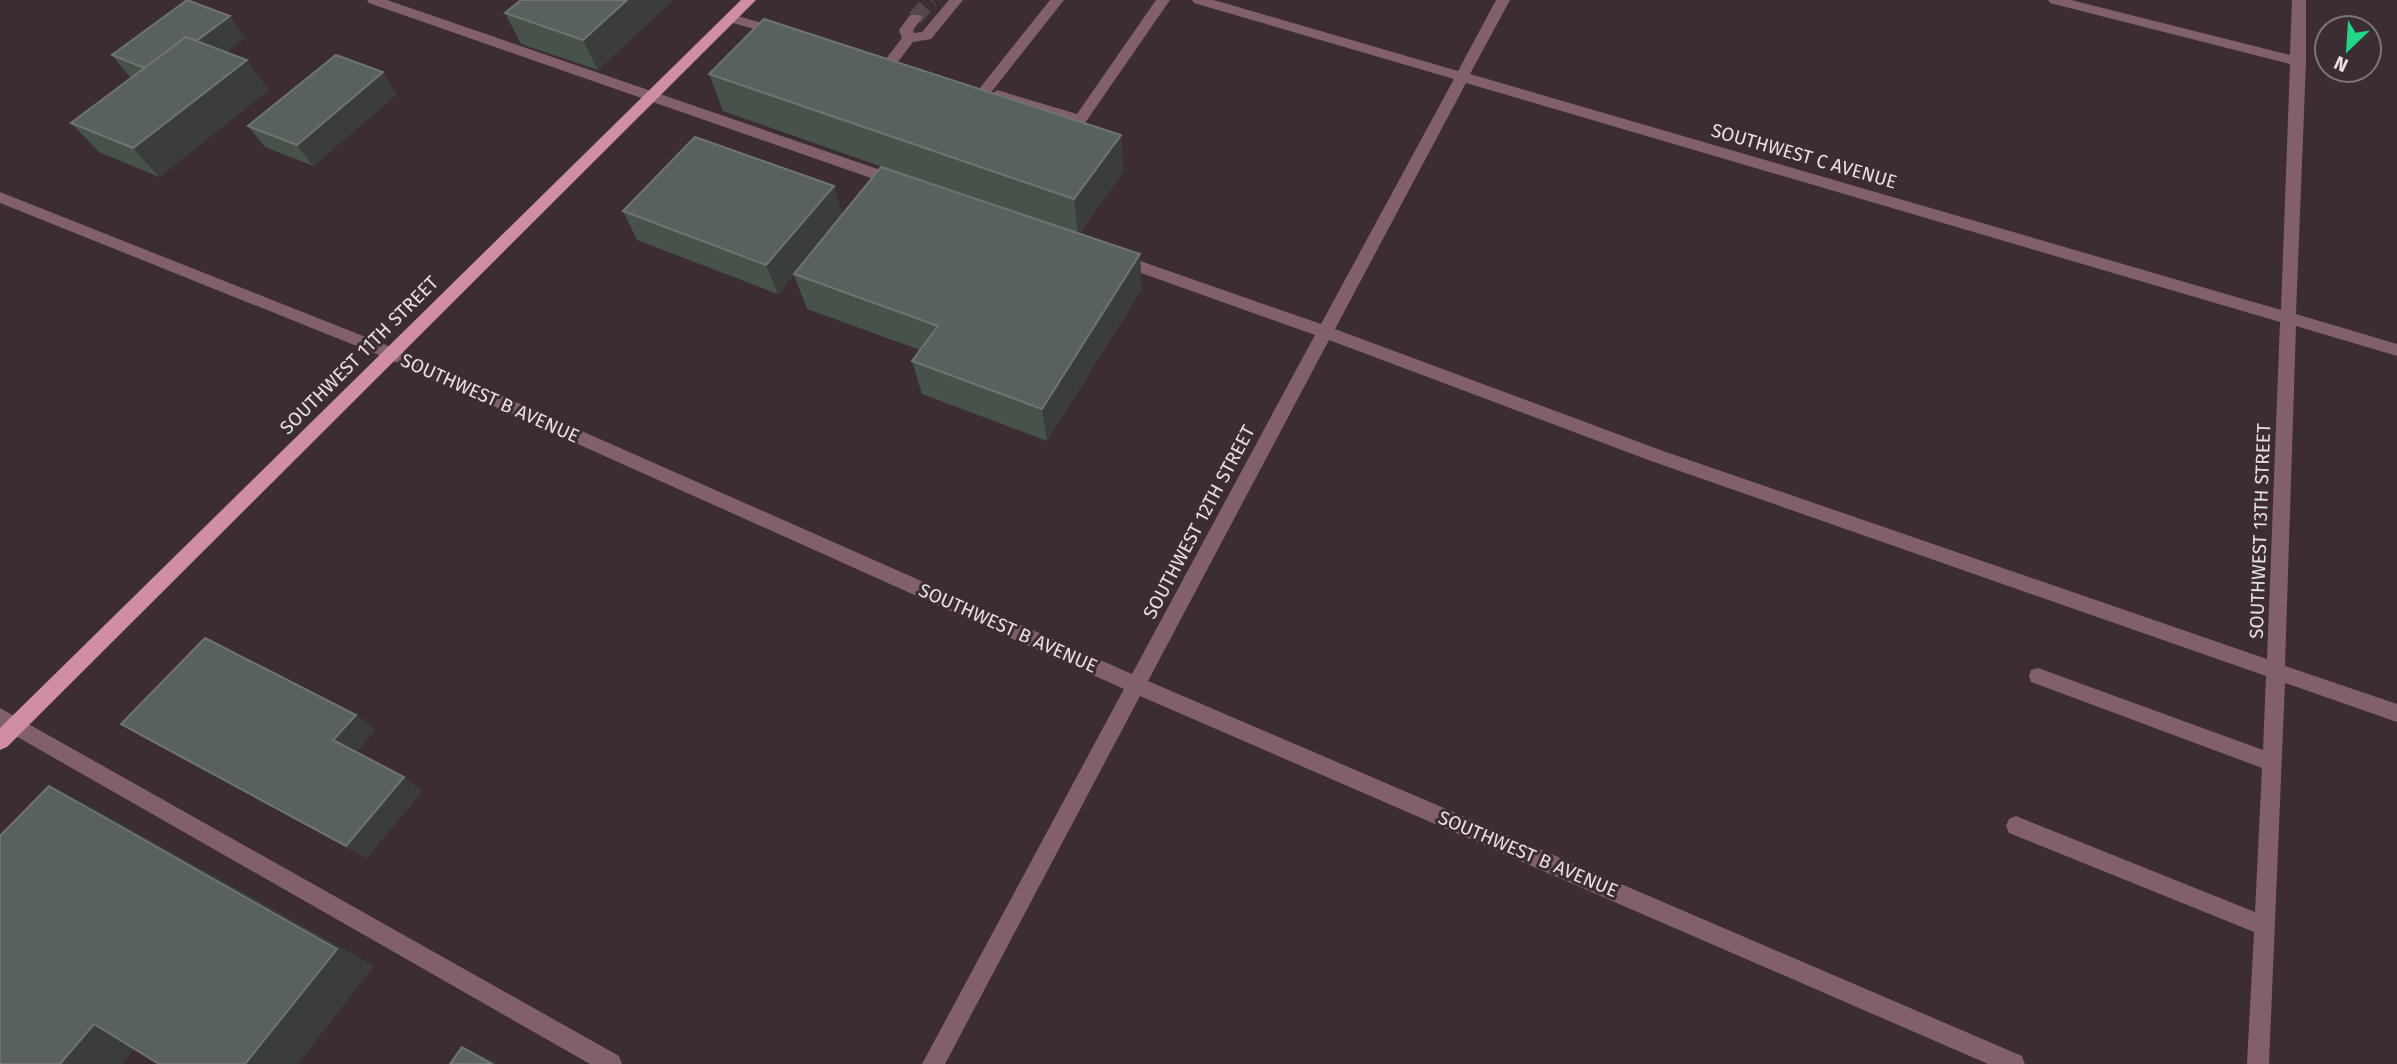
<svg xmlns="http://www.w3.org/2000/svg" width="2397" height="1064" font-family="'Fira Sans',sans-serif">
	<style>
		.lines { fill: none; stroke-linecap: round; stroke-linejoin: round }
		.minor-tunnel { stroke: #55484c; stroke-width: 15; stroke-dasharray: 15 8; stroke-linecap: butt }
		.minor { fill: #81606c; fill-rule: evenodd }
		.major { fill: #cf8da6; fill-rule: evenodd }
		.wall { fill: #46524a }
		.shaded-wall { fill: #3a3d3a }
		.building { fill: #58615b; stroke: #6e7570; stroke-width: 2 }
		.labels { text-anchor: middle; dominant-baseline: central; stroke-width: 6; stroke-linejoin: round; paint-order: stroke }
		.street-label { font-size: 19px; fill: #e8dfe2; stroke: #3b2d32 }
	</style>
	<rect width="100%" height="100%" fill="#3b2d32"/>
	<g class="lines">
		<polyline class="minor-tunnel" points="915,18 931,0"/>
		<g class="minor">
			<polygon points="367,0 387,0 901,177 903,181 896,186 891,185 369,3"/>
			<polygon points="949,0 963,0 931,39 913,42 894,67 884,67 882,64 902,38 899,30 910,15 920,15 922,18 913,30 914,33 922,32"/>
			<polygon points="1050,0 1064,0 989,95 979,95 979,89"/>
			<polygon points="1156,0 1170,0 1085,123 1075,123 992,98 990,95 997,90 1077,114"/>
			<path d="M1192,0H1214L1458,71L1496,0H1510L1470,74L2281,310L2290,64L2050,3L2048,0H2071L2290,55L2292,0H2306V62L2296,314L2397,344V356L2296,326L2285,666L2397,704V722L2285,683L2269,1064H2247L2254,932L2009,833L2006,826L2009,819L2016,816L2255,912L2262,768L2031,682L2029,676L2031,670L2038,668L2263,750L2266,676L1651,461L1329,340L1148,681L2022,1056L2025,1064H1988L1140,696L945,1064H922L1124,689L384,357L0,203V192L396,349L1132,674L1315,335L1116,264L1113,260L1116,256H1126L1321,324L1454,79L1194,3ZM1466,83L2280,322L2267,659L1663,451L1335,329Z"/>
			<polygon points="731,14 783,29 785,32 778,36 726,21 726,15"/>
			<polygon points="0,708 619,1056 622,1064 590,1064 0,727"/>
		</g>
		<polygon class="major" points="741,0 756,0 7,747 0,750 0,728"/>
	</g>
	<g class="wall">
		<polygon points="673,0 598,70 521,44 505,13"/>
		<polygon points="245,38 226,52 269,90 159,177 99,152 71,123 132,77 130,77 112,55"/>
		<polygon points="709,74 1121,135 1123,172 1079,234 1142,289 1047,441 922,394 912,361 920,350 807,309 794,275 778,294 637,240 623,211 843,214 945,189 723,111"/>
		<polygon points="397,94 313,166 265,147 248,126"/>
		<polygon points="356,715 375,730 356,752 422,791 367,858 146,739 121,724"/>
	</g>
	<g class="shaded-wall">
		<polygon points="627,0 673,0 598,70 583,40"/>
		<polygon points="230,16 245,38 173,93 155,72"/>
		<polygon points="247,60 269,90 159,177 133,148"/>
		<polygon points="383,72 397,94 313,166 297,145"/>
		<polygon points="1121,135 1123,172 1078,235 1074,199"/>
		<polygon points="834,186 843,216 778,294 766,265"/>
		<polygon points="1140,254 1142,289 1047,441 1042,409"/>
		<polygon points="356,715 375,730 353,755 333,740"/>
		<polygon points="404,777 422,791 367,858 346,846"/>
		<polygon points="49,786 95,809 374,966 298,1064 245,1064"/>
		<polygon points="94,1024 143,1039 122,1064 60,1064"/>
		<polygon points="462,1047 489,1059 499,1064 492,1064"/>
	</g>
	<g class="building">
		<polygon points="187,0 230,16 196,41 186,37 145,68 112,55"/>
		<polygon points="521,0 627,0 583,40 505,13"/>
		<polygon points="764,19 1121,135 1074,199 709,74"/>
		<polygon points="186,37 247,60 133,148 71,123"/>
		<polygon points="336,55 383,72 297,145 248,126"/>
		<polygon points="695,137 834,186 766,265 623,211"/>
		<polygon points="881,167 1140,254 1042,409 912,361 938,326 794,274"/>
		<polygon points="205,638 356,715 333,740 404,777 346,846 121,724"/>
		<polygon points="49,786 337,949 245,1064 159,1064 94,1024 60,1064 0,1064 0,836"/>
		<polygon points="462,1047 492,1064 450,1064"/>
	</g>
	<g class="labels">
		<g class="street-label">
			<text transform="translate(1804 156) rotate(16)">SOUTHWEST C AVENUE</text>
			<text transform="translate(359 355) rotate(-45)">SOUTHWEST 11TH STREET</text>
			<text transform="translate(490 398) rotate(24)">SOUTHWEST B AVENUE</text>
			<text transform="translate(1199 522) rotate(-62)">SOUTHWEST 12TH STREET</text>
			<text transform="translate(2260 531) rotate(-88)">SOUTHWEST 13TH STREET</text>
			<text transform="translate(1008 628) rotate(24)">SOUTHWEST B AVENUE</text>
			<text transform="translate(1528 854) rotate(23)">SOUTHWEST B AVENUE</text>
		</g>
	</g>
	<g transform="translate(2348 49) rotate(205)"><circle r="33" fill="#3b2d32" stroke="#807478" stroke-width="2"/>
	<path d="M0-5L12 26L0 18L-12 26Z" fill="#22d887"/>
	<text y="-10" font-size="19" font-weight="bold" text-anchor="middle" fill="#e8dfe2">N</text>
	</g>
</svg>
